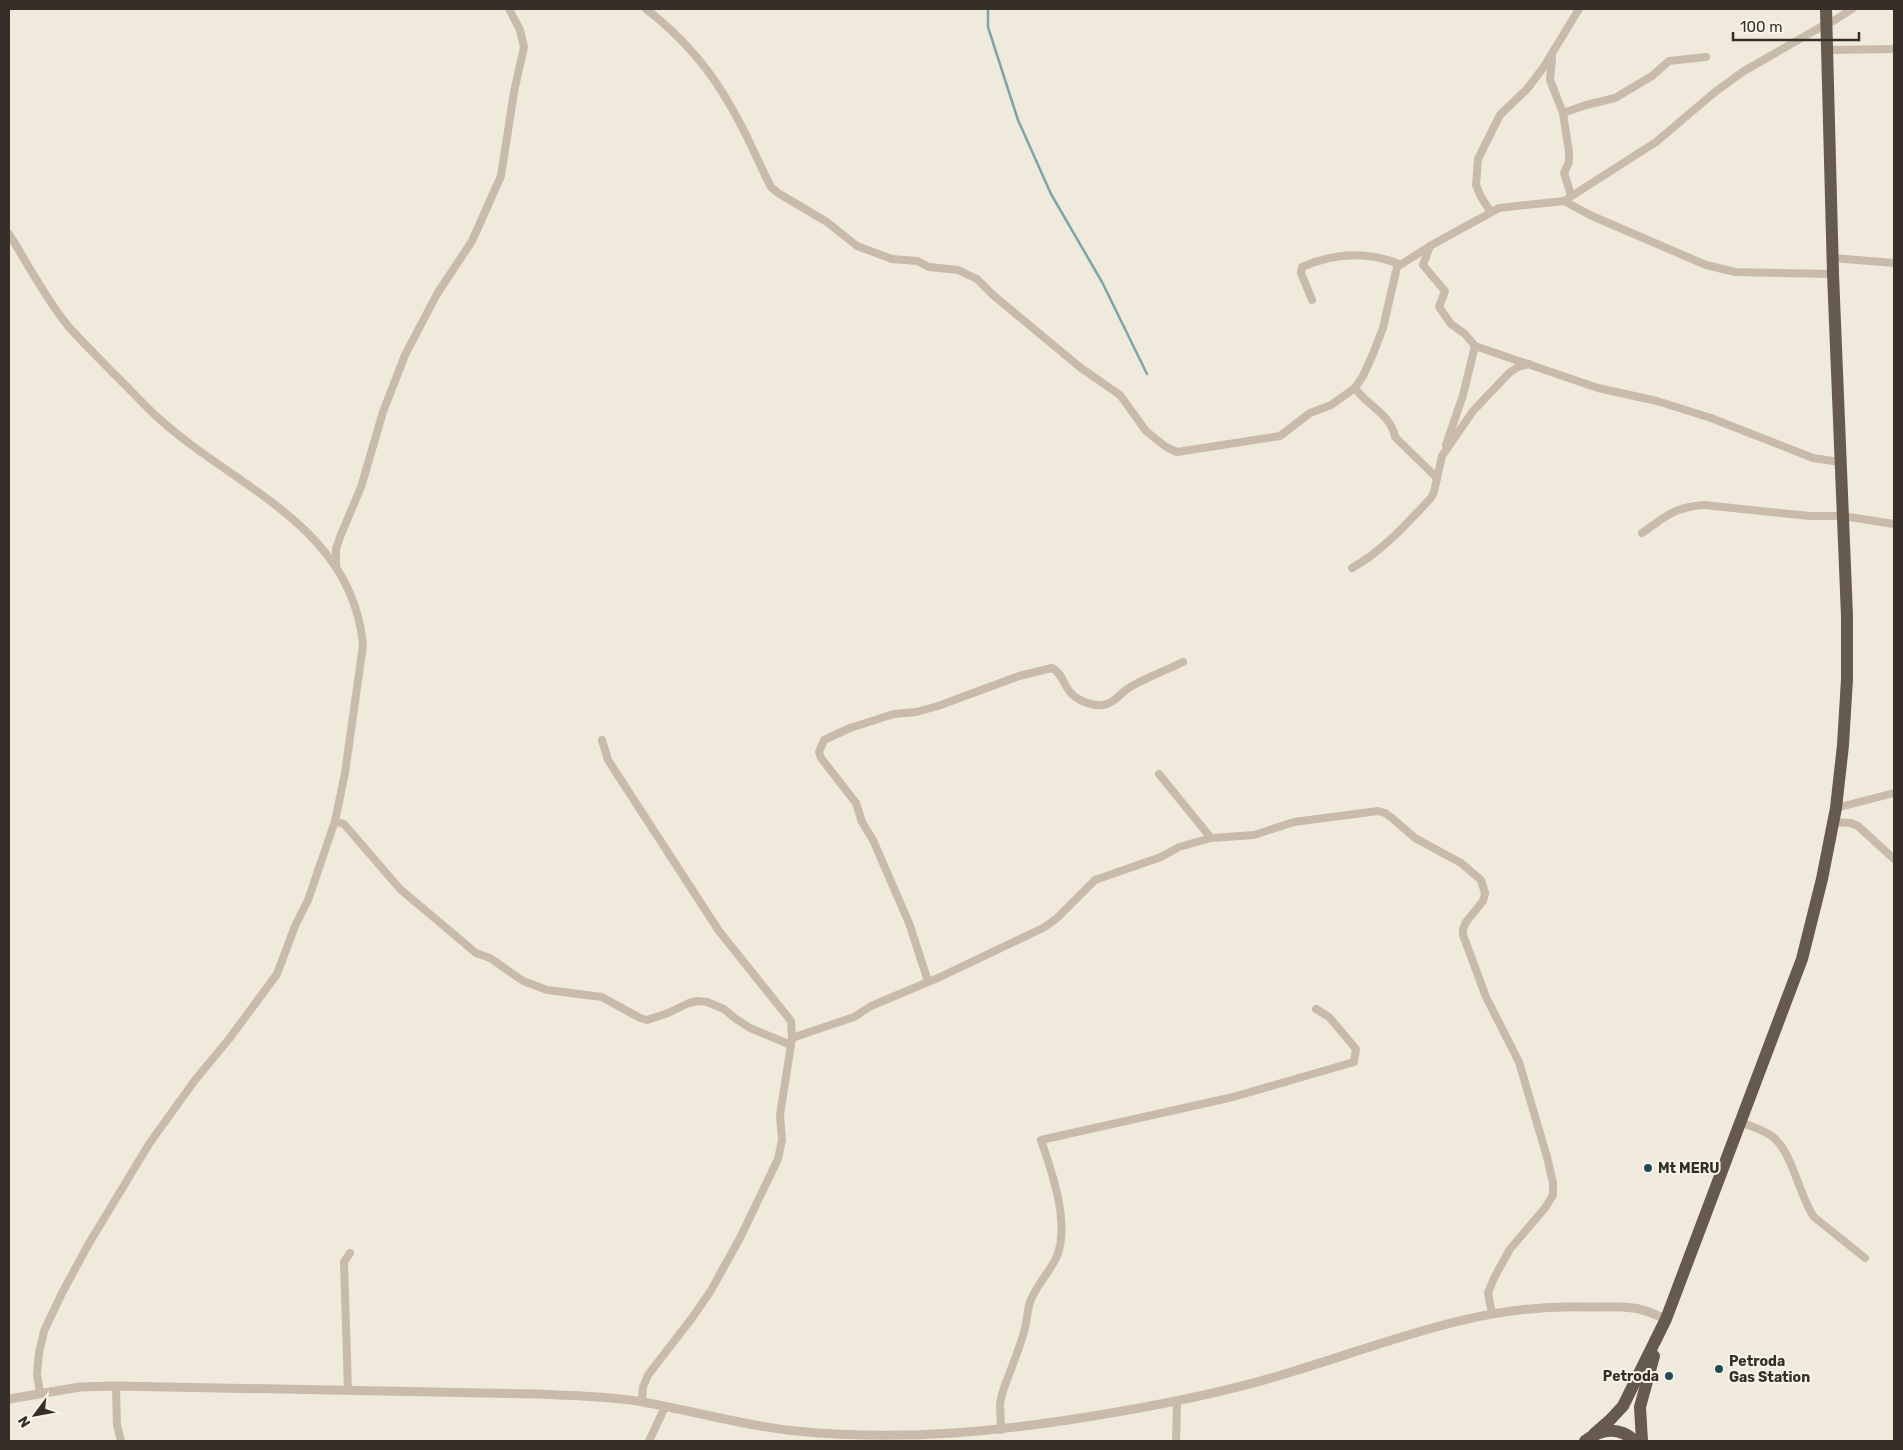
<svg xmlns="http://www.w3.org/2000/svg" width="1903" height="1450" font-family="Rubik,sans-serif">
	<style>
		.lines { fill: none; stroke-linecap: round; stroke-linejoin: round }
		.stream { stroke: #7ea4ab; stroke-width: 2.5 }
		.minor { stroke: #c8bbaa; stroke-width: 8 }
		.tertiary { stroke: #c8bbaa; stroke-width: 9 }
		.trunk { stroke: #66594e; stroke-width: 12 }
		.poi-dot { fill: #224b54; stroke: #f8f3e9; stroke-width: 2 }
		.labels { text-anchor: middle; dominant-baseline: central; stroke-width: 4; stroke-linejoin: round; paint-order: stroke }
		.poi-label { font-size: 14px; font-weight: bold; fill: #362f29; stroke: #f8f3e9; text-anchor: start }
	</style>
	<rect width="100%" height="100%" fill="#f0eadd"/>
	<g class="lines">
		<polyline class="stream" points="988,9 988,27 1018,120 1051,194 1102,282 1147,374"/>
		<g class="minor">
			<path d="M646,9C680,35 710,69 731,107C745,130 755,155 767,179L771,187L778,193L827,222L857,246L892,259L917,261L929,267L958,270L977,279L993,295L1081,368L1120,395L1146,431L1166,447L1177,452L1280,436L1310,413L1331,405L1355,388L1363,376L1373,354L1383,328L1397,267L1430,246L1499,208L1564,201L1592,216L1706,265L1735,272L1833,274"/>
			<polyline points="1827,50 1894,49"/>
			<polyline points="1552,58 1550,80 1563,113 1569,152 1569,162 1564,173 1571,195"/>
			<polyline points="1563,113 1586,105 1615,98 1652,76 1669,61 1706,57"/>
			<polyline points="1564,201 1656,142 1715,92 1744,71 1826,24 1835,20 1852,9"/>
			<polyline points="1491,212 1481,197 1476,185 1478,159 1500,115 1527,89 1543,68 1579,9"/>
			<path d="M9,234C28,264 45,298 68,326C82,342 98,357 112,372C127,386 140,401 155,415C232,487 352,524 363,645L345,773L335,821L308,900L295,926L277,974L229,1039L195,1080L149,1144L88,1245L62,1293L44,1331L39,1353L37,1374L40,1393"/>
			<polyline points="1430,246 1423,265 1445,291 1439,307 1451,324 1465,334 1475,346 1598,388 1657,401 1711,418 1813,458 1840,462"/>
			<polyline points="1833,258 1894,263"/>
			<path d="M1312,300L1301,273L1302,267C1334,253 1367,251 1399,264"/>
			<path d="M1355,388C1366,405 1391,414 1395,437L1437,478"/>
			<polyline points="1446,445 1463,395 1475,346"/>
			<path d="M1642,533C1665,517 1674,507 1704,505L1809,516H1843L1894,524"/>
			<polyline points="336,566 336,549 340,537 361,487 383,412 405,355 437,294 472,241 501,176 514,92 524,47 520,30 509,9"/>
			<path d="M1352,568C1383,551 1407,523 1431,498L1434,492L1442,456L1473,411L1509,373L1518,367L1529,364"/>
			<polyline points="602,740 608,760 719,931 791,1021 792,1038 780,1115 782,1140 778,1159 740,1238 710,1292 692,1318 648,1375 643,1387 642,1402"/>
			<polyline points="1159,774 1211,838"/>
			<polyline points="1836,808 1894,793"/>
			<polyline points="335,821 344,824 400,889 476,953 490,958 523,981 547,990 602,997 640,1018 647,1020 668,1013 689,1003 698,1001 707,1002 724,1009 736,1019 750,1028 791,1045"/>
			<polyline points="1833,822 1851,823 1858,826 1894,859"/>
			<path d="M928,981L909,923L873,840L862,822L856,803L821,758L819,752L824,740L850,728L894,714L916,712L938,706L1019,676L1052,668C1063,673 1064,688 1073,695C1079,701 1093,706 1102,705C1113,704 1119,695 1127,689C1144,678 1165,671 1183,662"/>
			<polyline points="792,1038 854,1017 871,1006 940,977 1043,928 1056,919 1095,880 1161,857 1179,847 1211,838 1254,835 1294,822 1378,811 1385,813 1392,818 1415,838 1461,863 1481,880 1485,893 1483,901 1466,922 1463,929 1463,935 1486,997 1519,1062 1547,1157 1553,1183 1553,1195 1545,1208 1510,1249 1494,1278 1488,1293 1492,1313"/>
			<path d="M1741,1122C1752,1127 1764,1130 1773,1137C1793,1153 1799,1196 1814,1217L1865,1258"/>
			<polyline points="116,1386 117,1425 121,1441"/>
			<polyline points="348,1390 344,1262 350,1253"/>
			<path d="M1001,1430L1000,1404L1002,1394C1009,1373 1018,1353 1024,1332C1027,1322 1027,1312 1030,1302C1036,1285 1050,1272 1057,1256C1070,1223 1052,1172 1041,1140L1233,1097L1354,1062L1356,1049L1329,1017L1316,1009"/>
			<polyline points="649,1441 665,1407"/>
			<polyline points="1176,1441 1177,1401"/>
		</g>
		<path class="tertiary" d="M9,1399L80,1387L116,1386L539,1394C574,1396 609,1396 643,1402C694,1411 744,1426 796,1431C906,1442 1008,1431 1117,1412C1175,1402 1234,1390 1291,1372C1391,1342 1480,1303 1587,1307C1602,1307 1618,1306 1633,1308C1644,1309 1656,1315 1666,1319"/>
		<g class="trunk">
			<polyline points="1594,1434 1610,1420 1623,1406 1666,1319 1802,959 1822,879 1836,808 1843,745 1847,679 1847,616 1833,274 1826,9"/>
			<path d="M1585,1441C1601,1429 1619,1426 1635,1441"/>
			<polyline points="1642,1441 1640,1407 1654,1356"/>
		</g>
	</g>
	<g class="poi-dot">
		<circle cx="1648" cy="1168" r="5"/>
		<circle cx="1719" cy="1369" r="5"/>
		<circle cx="1669" cy="1376" r="5"/>
	</g>
	<g class="labels">
		<g class="poi-label">
			<text x="1658" y="1168">Mt MERU</text>
			<text x="1729" y="1361">Petroda<tspan x="1729" dy="16">Gas Station</tspan></text>
			<text x="1659" y="1376" text-anchor="end">Petroda</text>
		</g>
	</g>
	<rect width="1903" height="1450" fill="none" stroke="#362f29" stroke-width="20"/>
	<g transform="translate(35 1415) rotate(238)" stroke="#f8f3e9" stroke-width="4" paint-order="stroke">
	<path d="M0-4L9 19L0 12L-9 19Z" fill="#362f29"/>
	<text y="-8" font-size="14" font-weight="bold" text-anchor="middle" fill="#362f29">N</text>
	</g>
	<path d="M1733 32v8h126v-8" fill="none" stroke="#362f29" stroke-width="2.5"/>
	<text x="1740" y="32" font-size="15" fill="#362f29" stroke="#f8f3e9" stroke-width="4" paint-order="stroke">100 m</text>
</svg>
